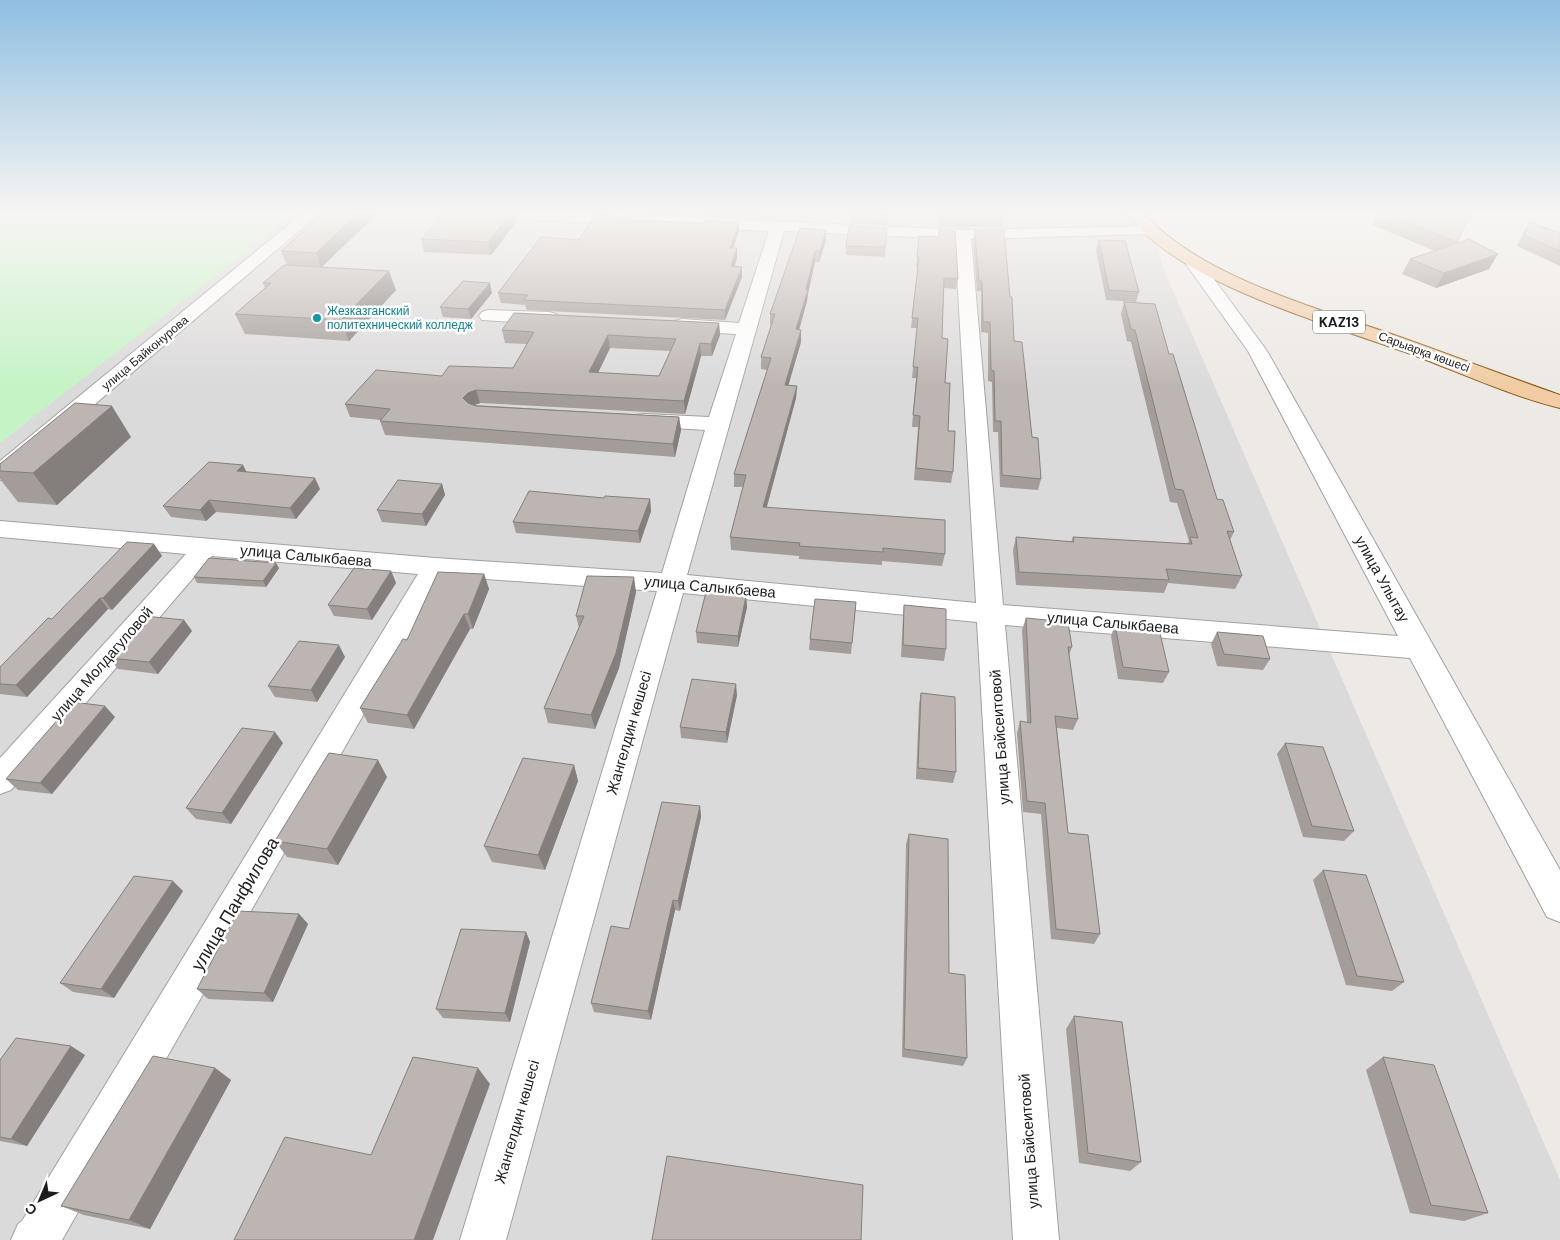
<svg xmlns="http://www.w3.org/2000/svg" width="1560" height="1240" font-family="'DM Sans',sans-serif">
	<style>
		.residential { fill: #dbdada }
		.park { fill: #c5f3c6 }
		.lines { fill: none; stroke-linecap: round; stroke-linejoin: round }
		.minor-casing { stroke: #a1a1a1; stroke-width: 2 }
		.major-casing { stroke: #865810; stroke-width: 2 }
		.minor { fill: #fff; fill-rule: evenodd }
		.major { fill: #f1cca4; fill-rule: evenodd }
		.wall { fill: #a39c98; fill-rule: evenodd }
		.shaded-wall { fill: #847f7c }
		.building { fill: #bdb5b1; stroke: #847f7c; fill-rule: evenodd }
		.culture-dot { fill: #0f9aa8; stroke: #fff; stroke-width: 2 }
		.labels { text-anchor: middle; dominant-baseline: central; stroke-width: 5; stroke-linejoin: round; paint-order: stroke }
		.far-culture-label { font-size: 12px; fill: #0d838f; stroke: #fff; text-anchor: start }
		.far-street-label { font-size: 12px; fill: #1d1d1d; stroke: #fff }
		.shield { fill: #fff; stroke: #616161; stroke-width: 1 }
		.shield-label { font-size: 14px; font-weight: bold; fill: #1d1d1d }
		.street-label { font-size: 15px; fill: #1d1d1d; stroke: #fff }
		.near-street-label { font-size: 18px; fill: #1d1d1d; stroke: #fff }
	</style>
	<rect width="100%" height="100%" fill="#ede9e4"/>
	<polygon class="residential" points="0,213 1149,213 1164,270 1560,1180 1560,1240 0,1240"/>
	<polygon class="park" points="0,213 296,213 0,443"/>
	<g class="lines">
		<defs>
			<g id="minor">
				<polygon points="303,213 320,213 8,478 0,480 0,461"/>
				<path d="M487,213H598L963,230L1153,226L1155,229L1153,232L1147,234L971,239L1003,605L1398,636L1248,351L1183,260L1185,256H1197L1267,351L1560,870V922L1547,917L1410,658L1005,625L1059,1240H1013L977,622L683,593L506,1240H460L657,591L443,576L62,1240H11L18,1224L22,1221L418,574L212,556L11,790L0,794V758L186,554L0,537V521L435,558L662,573L705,430L644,426L636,425L633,420L636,415L644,414L709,417L736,334L682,331L675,329L673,325L675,321L682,319L739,323L769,231L494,218ZM784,231L955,239L976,603L687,575Z"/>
				<polygon points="488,310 549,312 556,314 558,318 556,322 549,324 482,320 479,316 482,312"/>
			</g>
			<path id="major" d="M1127,213H1143C1202,278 1318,308 1400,337C1453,356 1506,376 1560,395V408C1511,396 1461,373 1413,355C1334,326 1175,283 1127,213Z"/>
		</defs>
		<use href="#minor" class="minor-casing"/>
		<use href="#major" class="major-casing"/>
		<use href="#minor" class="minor"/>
		<use href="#major" class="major"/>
	</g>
	<g class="wall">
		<polygon points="324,213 375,213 376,215 322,267 396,290 349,341 245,334 235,314 265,288 263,283 287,265 281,251"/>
		<polygon points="511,213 515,213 517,221 491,255 424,252 421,239"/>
		<polygon points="710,213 755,213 755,214 745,214 744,218 710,216"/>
		<polygon points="850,213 888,213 887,225 850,223"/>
		<polygon points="937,213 938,213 1003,218 1001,227 937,227"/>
		<polygon points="1377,213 1471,213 1456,244 1489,269 1436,288 1402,274 1410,259 1435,251 1372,225"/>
		<polygon points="632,217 633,220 739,231 733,248 737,248 737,258 735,266 742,267 742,277 725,320 527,310 525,305 501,303 498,293 579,240"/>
		<polygon points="1530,222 1560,233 1560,266 1517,246 1523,233"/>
		<polygon points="887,228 885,257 846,255 846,246"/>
		<polygon points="826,230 826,241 819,262 815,262 808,293 807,301 799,329 801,342 788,385 797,386 796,398 767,507 945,554 942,566 882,561 882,565 799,559 799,556 731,550 730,537 743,487 734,487 734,474 768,370 761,369 761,357 771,325 770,325 770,314"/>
		<polygon points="939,230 958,279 956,289 944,288 942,338 948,431 953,472 951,483 914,480 918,427 912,427 916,378 912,378 917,328 911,328 918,267 916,267 919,236 938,237"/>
		<polygon points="975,231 1014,341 1032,437 1041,479 1038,490 1000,487 998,432 993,432 992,382 988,381 988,333 981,332 981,291 977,291 973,241"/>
		<polygon points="1099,240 1139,292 1136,302 1106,300 1096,250"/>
		<polygon points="492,293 471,319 443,317 440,307"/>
		<polygon points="1124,302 1169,354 1217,499 1234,532 1230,540 1242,576 1235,589 1168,583 1164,593 1016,585 1013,550 1016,537 1071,542 1073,537 1187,544 1189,541 1177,503 1170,502 1131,342 1127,341 1121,314"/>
		<path d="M719,323L720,335L712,356H701L685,414L480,403L474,405L679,417L681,430L675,457L385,435L380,421L381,420L350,417L345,404L442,376L513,368L527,344L505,343L502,330ZM610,348L670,351L659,376L598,373Z"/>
		<polygon points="131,437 57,505 18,502 0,479 0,464"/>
		<polygon points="243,465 246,472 320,489 296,519 216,512 206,521 171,517 163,506"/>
		<polygon points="442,484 445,495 426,526 382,522 377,510"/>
		<polygon points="604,498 650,499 651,511 640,543 516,533 513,522"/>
		<polygon points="154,544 162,556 112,610 108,609 27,697 0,694 0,667 52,619"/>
		<polygon points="279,568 266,587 197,583 194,577"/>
		<polygon points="391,571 396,583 372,620 334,616 328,605"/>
		<polygon points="484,574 489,589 473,629 470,629 414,729 368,723 360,708 407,640"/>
		<polygon points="636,592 619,668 595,729 548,723 544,708 579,628 576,616"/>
		<polygon points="746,596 747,607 738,647 697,643 696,632"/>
		<polygon points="856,602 851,654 809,650 810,639"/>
		<polygon points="904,605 946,649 944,661 901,657 903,617"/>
		<polygon points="1026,618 1072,647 1069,655 1078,719 1073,730 1057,728 1068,833 1100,934 1094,944 1051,939 1041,814 1023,812 1017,733 1020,721 1027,722 1022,630"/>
		<polygon points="184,620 192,631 158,674 118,669 109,658"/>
		<polygon points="1115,625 1169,672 1163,683 1118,679 1111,636"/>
		<polygon points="1217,632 1270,659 1263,670 1217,666 1211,644"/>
		<polygon points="345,657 317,702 275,697 268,686"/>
		<polygon points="921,693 956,772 953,783 916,779 919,704"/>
		<polygon points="737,695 727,743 681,738 680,727"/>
		<polygon points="115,717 52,794 18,790 6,779"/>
		<polygon points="283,743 231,824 196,819 186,808"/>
		<polygon points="1285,743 1354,831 1344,841 1303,837 1277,754"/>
		<polygon points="574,765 578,781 545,870 492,862 484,846"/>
		<polygon points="387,777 338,865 287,857 275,841"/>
		<polygon points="700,806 701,817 680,911 675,910 651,1020 594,1012 591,1003 629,929"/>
		<polygon points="909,834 949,973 967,1058 963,1066 902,1057 906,844"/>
		<polygon points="1323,870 1404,982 1392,991 1346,985 1313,880"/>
		<polygon points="183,891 114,998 73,992 60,983"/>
		<polygon points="299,914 308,924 273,1002 208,999 197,989"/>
		<polygon points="526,932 530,942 510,1022 443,1018 436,1009"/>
		<polygon points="1074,1016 1141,1162 1130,1171 1079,1163 1066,1029"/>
		<polygon points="85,1055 27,1146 0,1141 0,1060"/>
		<polygon points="1383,1057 1488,1213 1464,1221 1410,1213 1366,1070"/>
		<polygon points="215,1068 231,1080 150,1229 84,1215 61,1206"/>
	</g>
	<g class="shaded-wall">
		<polygon points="358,213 375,213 376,215 321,267 316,253"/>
		<polygon points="511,213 515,213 517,221 491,255 488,242"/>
		<polygon points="739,222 739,231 730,258 730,248"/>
		<polygon points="826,230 826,241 819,262 820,251"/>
		<polygon points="737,248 737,258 731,276 731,266"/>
		<polygon points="815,251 815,262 808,293 807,301 796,341 796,329"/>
		<polygon points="1498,254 1489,269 1436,288 1444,273"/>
		<polygon points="742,267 742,277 725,320 725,310"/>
		<polygon points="389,271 396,290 349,341 341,320"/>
		<polygon points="490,283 492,293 471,319 468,309"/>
		<polygon points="719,323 720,335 712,356 711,344"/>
		<polygon points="801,330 801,342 785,397 785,385"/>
		<polygon points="608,335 610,348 592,385 589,372"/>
		<polygon points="700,343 701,356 685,414 684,401"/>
		<polygon points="797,386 796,398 763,520 763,507"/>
		<polygon points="476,390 480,403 472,406 467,411 463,398 468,393"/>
		<polygon points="112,406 131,437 57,505 33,473"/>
		<polygon points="679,417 681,430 675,457 673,444"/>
		<polygon points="243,465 249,477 237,471"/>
		<polygon points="315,478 320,489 296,519 290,508"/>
		<polygon points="442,484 445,495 426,526 422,514"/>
		<polygon points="650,499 651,511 640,543 638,531"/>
		<polygon points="209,500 216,512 206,521 200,510"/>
		<polygon points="154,544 162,556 112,610 103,598"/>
		<polygon points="276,563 279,568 266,587 263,581"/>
		<polygon points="391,571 396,583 372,620 367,609"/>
		<polygon points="484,574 489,589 473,629 468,614"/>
		<polygon points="634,577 636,592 619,668 595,729 591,715"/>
		<polygon points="746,596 747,607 738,647 738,636"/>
		<polygon points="100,598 108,609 27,697 16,685"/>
		<polygon points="464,614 470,629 414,729 407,715"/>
		<polygon points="184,620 192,631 158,674 149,662"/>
		<polygon points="339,645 345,657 317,702 311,690"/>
		<polygon points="736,684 737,695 727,743 726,732"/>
		<polygon points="105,706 115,717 52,794 40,783"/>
		<polygon points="275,732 283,743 231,824 222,813"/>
		<polygon points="378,760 387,777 338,865 327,849"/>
		<polygon points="574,765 578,781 545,870 538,855"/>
		<polygon points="700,806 701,817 680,911 678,901"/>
		<polygon points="173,881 183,891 114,998 101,989"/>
		<polygon points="673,900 675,910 651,1020 648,1011"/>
		<polygon points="299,914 308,924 273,1002 264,993"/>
		<polygon points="526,932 530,942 510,1022 505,1013"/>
		<polygon points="71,1046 85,1055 27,1146 11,1139"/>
		<polygon points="215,1068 231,1080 150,1229 129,1220"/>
		<polygon points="478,1068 490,1084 433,1240 414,1240"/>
	</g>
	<g class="building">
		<polygon points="324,213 358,213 316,253 281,251"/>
		<polygon points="445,213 511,213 488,242 421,239"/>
		<polygon points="850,213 888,213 888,215"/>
		<polygon points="938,213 1002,213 1003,218 938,217"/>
		<polygon points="1384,213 1471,213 1457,242"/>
		<polygon points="595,215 632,217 630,220 704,223 705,220 739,222 730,248 737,248 731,266 742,267 725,310 524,300 528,295 498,293 541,237 579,240"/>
		<polygon points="1530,222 1560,233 1560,251 1524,235"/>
		<polygon points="849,226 887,228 885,247 846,246"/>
		<polygon points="800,228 826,230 820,251 815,251 806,290 808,290 796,329 801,330 785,385 797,386 763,507 945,520 945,554 883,548 883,552 799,546 800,543 730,537 746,475 734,474 771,358 761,357 775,314 770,314"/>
		<polygon points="939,230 955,231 958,279 944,278 942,338 948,339 945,383 950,383 948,431 955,431 953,472 916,468 920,416 913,415 918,367 913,367 918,318 912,318 919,257 917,257 919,236 939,237"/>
		<polygon points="1004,230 1010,297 1012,297 1014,341 1022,342 1032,437 1038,438 1041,479 1002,475 1001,421 995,421 994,371 991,370 990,322 983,322 982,281 979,281 975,231"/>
		<polygon points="1469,239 1498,254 1444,273 1410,259"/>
		<polygon points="1099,240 1125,241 1139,292 1109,290"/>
		<polygon points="284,265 389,271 341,320 235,314 271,283 263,283"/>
		<polygon points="463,281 490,283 468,309 440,307"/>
		<polygon points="1124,302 1155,304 1169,354 1173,354 1217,499 1223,500 1234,532 1227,531 1242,576 1166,569 1169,580 1019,572 1016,537 1074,542 1073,537 1192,544 1190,537 1198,538 1183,490 1175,489 1135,330 1131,329"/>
		<path d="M514,313L719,323L711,344L700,343L684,401L476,390L468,393L463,398L468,403L476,406L679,417L673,444L380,421L390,409L345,404L376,370L442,376L449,366L513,368L534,332L502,330ZM608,335L676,339L659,376L589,372Z"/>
		<polygon points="75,403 112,406 33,473 0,471 0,464"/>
		<polygon points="209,462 243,465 237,471 315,478 290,508 209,500 200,510 163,506"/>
		<polygon points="398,480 442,484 422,514 377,510"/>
		<polygon points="529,491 604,498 605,496 650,499 638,531 513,522"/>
		<polygon points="127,542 154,544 103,598 100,598 16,685 0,684 0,667 48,618 52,619"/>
		<polygon points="209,558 276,563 263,581 194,577"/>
		<polygon points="354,568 391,571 367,609 328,605"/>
		<polygon points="438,572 484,574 468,614 464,614 407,715 360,708 403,639 407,640"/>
		<polygon points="587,576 634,577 616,653 591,715 544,708 584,616 576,616"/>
		<polygon points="706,592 746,596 738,636 696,632"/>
		<polygon points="815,599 856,602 852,643 810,639"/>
		<polygon points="904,605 946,609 946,649 903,645"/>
		<polygon points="145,616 184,620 149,662 109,658"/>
		<polygon points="1026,618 1068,622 1072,647 1068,647 1078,719 1055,716 1068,833 1088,835 1100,934 1056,929 1045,803 1027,801 1020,721 1031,723"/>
		<polygon points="1115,625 1159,629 1169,672 1123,667"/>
		<polygon points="1217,632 1263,636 1270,659 1224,654"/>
		<polygon points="299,641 339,645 311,690 268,686"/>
		<polygon points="692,679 736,684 726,732 680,727"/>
		<polygon points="921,693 955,697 956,772 918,768"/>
		<polygon points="73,702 105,706 40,783 6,779"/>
		<polygon points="242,728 275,732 222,813 186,808"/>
		<polygon points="1285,743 1323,747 1354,831 1312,826"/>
		<polygon points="329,753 378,760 327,849 275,841"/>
		<polygon points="523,758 574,765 538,855 484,846"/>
		<polygon points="662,802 700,806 678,901 673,900 648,1011 591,1003 611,926 629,929"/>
		<polygon points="909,834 948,839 949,973 965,975 967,1058 904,1049"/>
		<polygon points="1323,870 1366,875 1404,982 1357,976"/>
		<polygon points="134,876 173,881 101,989 60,983"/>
		<polygon points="238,911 299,914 264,993 197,989"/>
		<polygon points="461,929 526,932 505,1013 436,1009"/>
		<polygon points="1074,1016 1122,1022 1141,1162 1088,1153"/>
		<polygon points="16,1038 71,1046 11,1139 0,1137 0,1060"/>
		<polygon points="153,1056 215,1068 129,1220 61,1206"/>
		<polygon points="413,1057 478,1068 414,1240 234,1240 285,1137 371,1155"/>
		<polygon points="1383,1057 1434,1065 1488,1213 1431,1205"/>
		<polygon points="667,1156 863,1185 861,1240 652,1240"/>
	</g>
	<linearGradient id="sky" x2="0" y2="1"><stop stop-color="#8fbfe1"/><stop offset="0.55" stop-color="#f7f5f3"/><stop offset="1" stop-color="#f7f5f3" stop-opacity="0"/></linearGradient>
	<rect width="1560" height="387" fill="url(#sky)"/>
	<circle class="culture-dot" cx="317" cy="318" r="5"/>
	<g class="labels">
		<g class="far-culture-label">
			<text x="327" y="311">Жезказганский<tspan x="327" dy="14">политехнический колледж</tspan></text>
		</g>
		<g class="far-street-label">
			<text transform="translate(1424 352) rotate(20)">Сарыарқа көшесі</text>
			<text transform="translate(145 353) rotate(-40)">улица Байконурова</text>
		</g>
		<rect class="shield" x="1313" y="310.5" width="52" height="23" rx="4"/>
		<g class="shield-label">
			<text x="1339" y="322">KAZ13</text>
		</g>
		<g class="street-label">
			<text transform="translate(306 556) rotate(5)">улица Салыкбаева</text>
			<text transform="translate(1382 579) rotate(61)">улица Улытау</text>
			<text transform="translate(710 587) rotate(5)">улица Салыкбаева</text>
			<text transform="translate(1113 623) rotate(5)">улица Салыкбаева</text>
			<text transform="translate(102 664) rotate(-49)">улица Молдагуловой</text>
			<text transform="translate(629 733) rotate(-74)">Жангелдин көшесі</text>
			<text transform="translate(1000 737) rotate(-94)">улица Байсеитовой</text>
			<text transform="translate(517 1122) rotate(-74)">Жангелдин көшесі</text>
			<text transform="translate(1029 1141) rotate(-94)">улица Байсеитовой</text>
		</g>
		<g class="near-street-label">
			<text transform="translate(235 904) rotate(-59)">улица Панфилова</text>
		</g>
	</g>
	<g transform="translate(40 1200) rotate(224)" stroke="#ffffff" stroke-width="4" paint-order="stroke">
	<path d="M0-4L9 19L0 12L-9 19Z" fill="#1d1d1d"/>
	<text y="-8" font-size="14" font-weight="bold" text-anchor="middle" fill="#1d1d1d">С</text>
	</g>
</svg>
